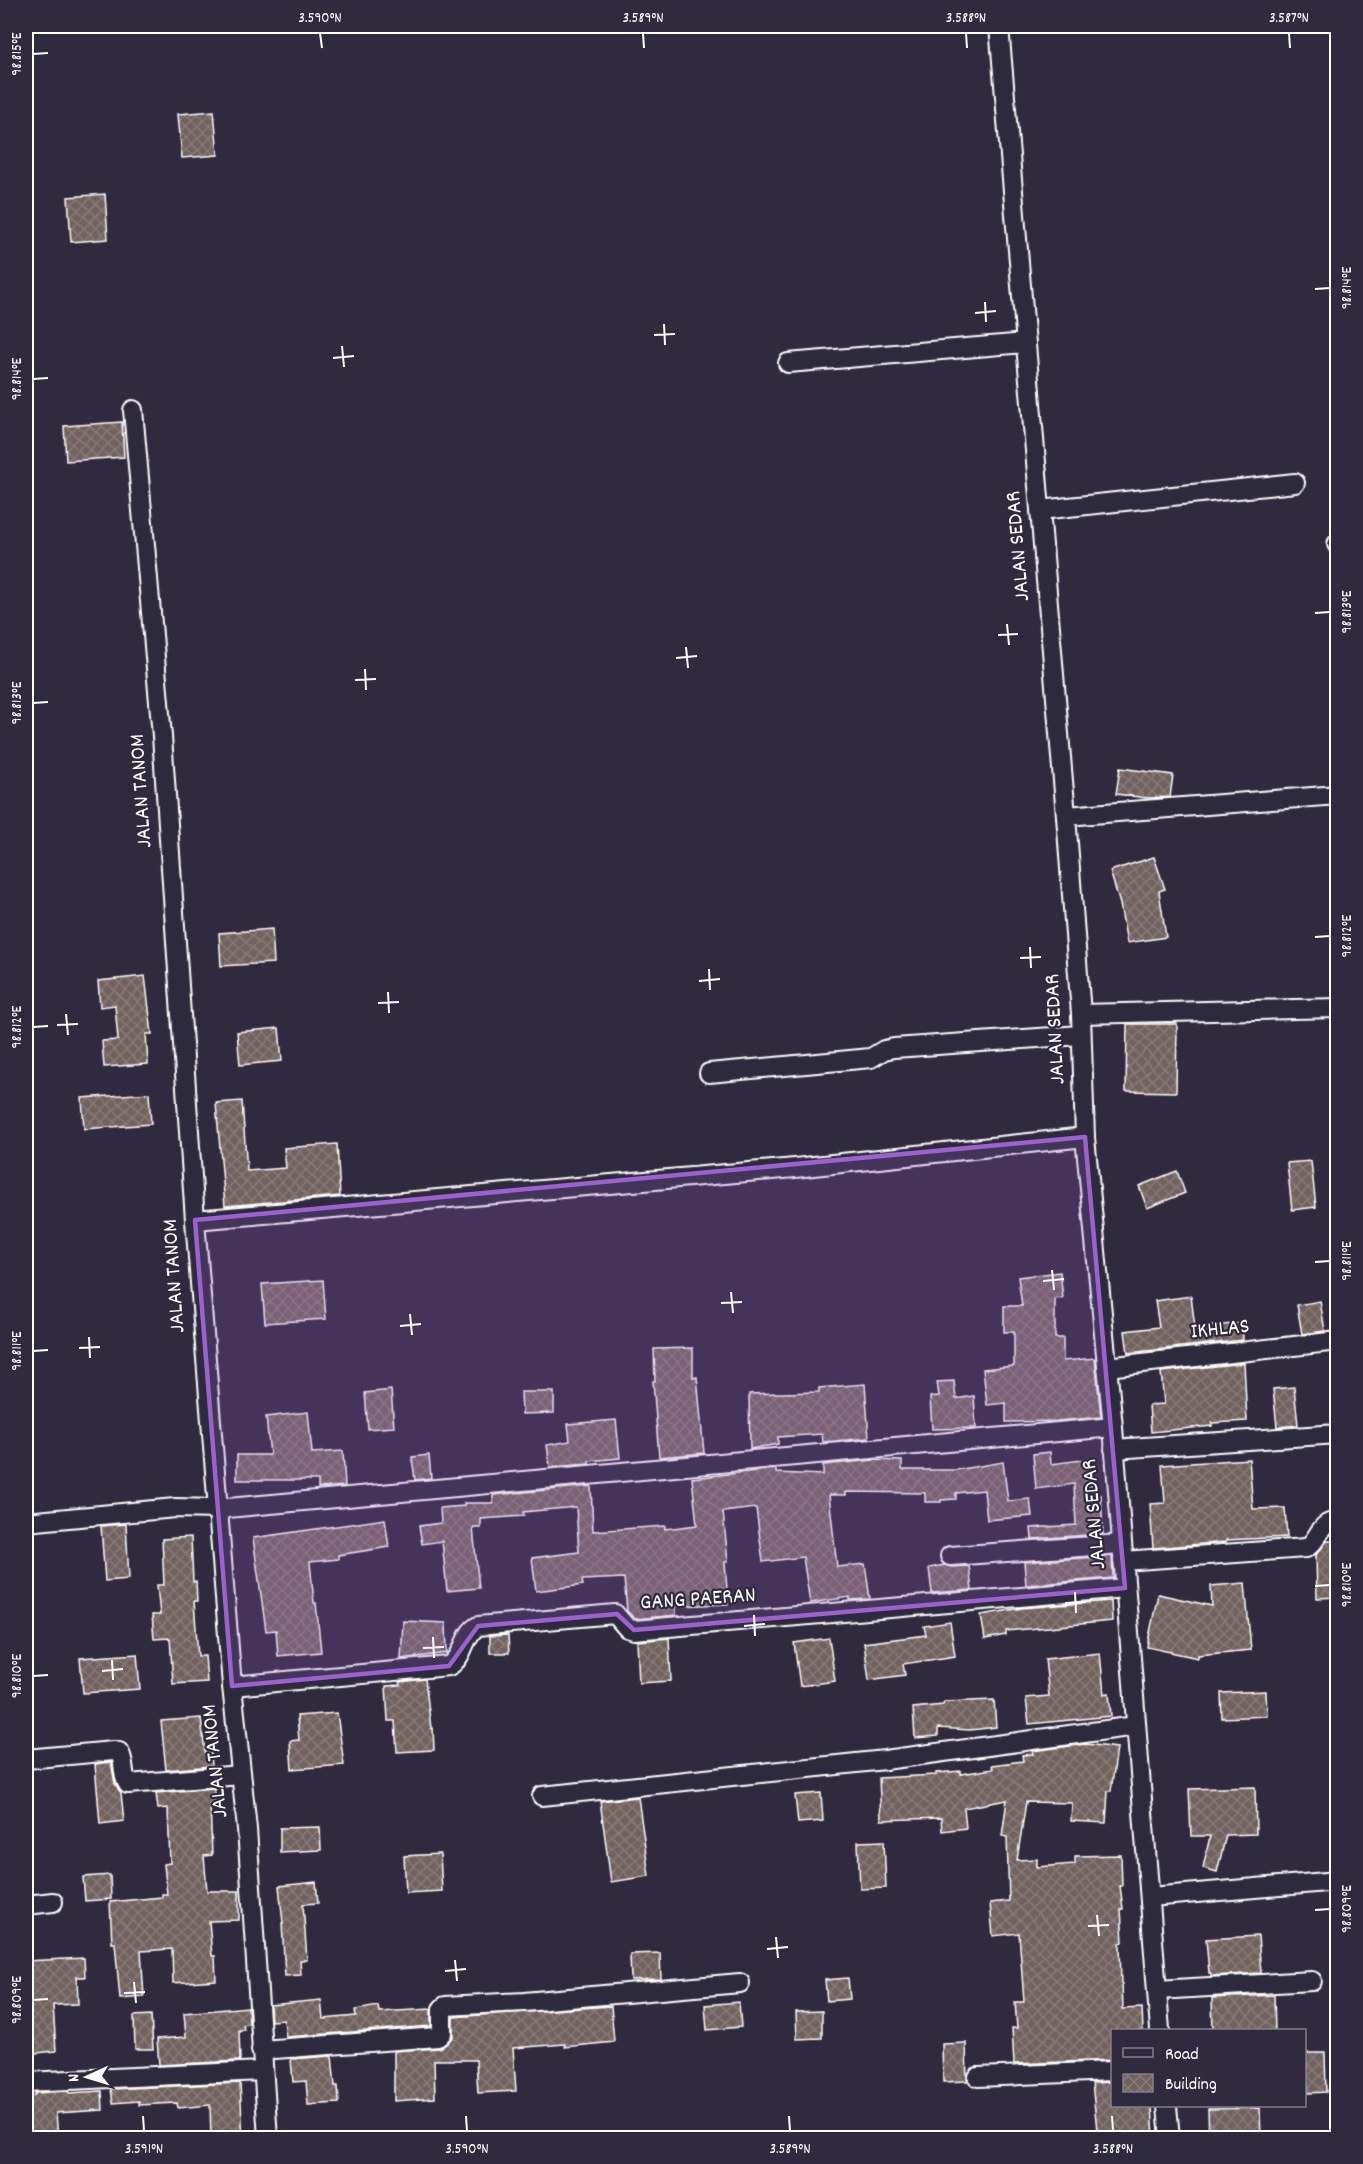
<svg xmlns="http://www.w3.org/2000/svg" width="1363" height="2164" font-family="Dekko,sans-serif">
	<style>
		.building { fill: url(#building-cross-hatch); stroke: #fff; stroke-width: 1.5 }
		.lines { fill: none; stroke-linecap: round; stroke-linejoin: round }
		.street-casing { stroke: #fff; stroke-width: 22 }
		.street { stroke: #2f2a3d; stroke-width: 18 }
		.marked { fill: #9c61cf; fill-opacity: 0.2; stroke: #9c61cf; stroke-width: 4.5; stroke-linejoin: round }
		.ticks { fill: none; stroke: #fff; stroke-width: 2 }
		.labels { text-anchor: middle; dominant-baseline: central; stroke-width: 4.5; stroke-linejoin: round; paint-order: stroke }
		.street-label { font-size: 22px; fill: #fff; stroke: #2f2a3d }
		.neatline { fill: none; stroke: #fff; stroke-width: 2 }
		.ticks-label { font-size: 15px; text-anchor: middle; fill: #fff }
	</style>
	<defs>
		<pattern id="building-cross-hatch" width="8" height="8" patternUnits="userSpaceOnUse" patternTransform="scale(1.5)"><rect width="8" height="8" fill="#72625f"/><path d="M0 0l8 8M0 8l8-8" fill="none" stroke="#877a77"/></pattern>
	</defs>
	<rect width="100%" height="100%" fill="#2f2a3d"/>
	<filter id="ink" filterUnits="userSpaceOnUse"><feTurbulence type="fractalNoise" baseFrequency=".0167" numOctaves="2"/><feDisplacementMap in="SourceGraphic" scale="12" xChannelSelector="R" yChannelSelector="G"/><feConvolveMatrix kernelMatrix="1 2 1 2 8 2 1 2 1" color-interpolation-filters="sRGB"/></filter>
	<g filter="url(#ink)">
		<g class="building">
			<polygon points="214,111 218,155 182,158 178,114"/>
			<polygon points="105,194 108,239 71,242 68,197"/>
			<polygon points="122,422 124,457 66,461 64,426"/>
			<polygon points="1120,768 1173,775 1170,797 1147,798 1116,794"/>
			<polygon points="1154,857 1165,889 1159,891 1166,937 1127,943 1120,904 1110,871"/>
			<polygon points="272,929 274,963 221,966 219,933"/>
			<polygon points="145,976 152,1034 146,1034 148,1064 104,1067 102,1041 118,1040 115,1005 100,1007 98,981"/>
			<polygon points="1127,1024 1177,1024 1176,1092 1126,1091"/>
			<polygon points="279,1028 282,1061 240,1065 237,1032"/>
			<polygon points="149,1093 151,1124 84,1129 82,1098"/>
			<polygon points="242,1101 247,1171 286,1168 284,1148 337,1144 340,1196 225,1206 216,1103"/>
			<polygon points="1311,1161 1316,1207 1292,1210 1287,1163"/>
			<polygon points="1177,1171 1185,1193 1147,1208 1139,1186"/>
			<polygon points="1060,1272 1063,1298 1055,1299 1055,1338 1063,1338 1063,1361 1095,1358 1101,1417 1057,1421 1006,1422 1006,1403 987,1405 983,1369 1014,1366 1014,1332 1004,1332 1004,1306 1022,1306 1018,1277"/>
			<polygon points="323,1280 326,1319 265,1323 262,1284"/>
			<polygon points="1191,1296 1195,1328 1242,1323 1243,1340 1128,1353 1125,1331 1159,1327 1155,1301"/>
			<polygon points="1320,1301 1325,1331 1302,1334 1297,1305"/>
			<polygon points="693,1348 693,1378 697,1377 704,1453 659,1457 653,1381 655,1381 654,1349"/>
			<polygon points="1244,1363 1247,1421 1212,1423 1212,1426 1151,1432 1149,1405 1164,1404 1161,1372"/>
			<polygon points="954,1381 956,1399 974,1396 976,1428 932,1429 930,1397 939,1396 937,1382"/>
			<polygon points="865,1384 869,1438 823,1442 822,1434 778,1437 778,1444 750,1449 749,1394 819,1392 819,1388"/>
			<polygon points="1294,1387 1298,1425 1277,1427 1273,1389"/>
			<polygon points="391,1390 394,1427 368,1429 365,1393"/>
			<polygon points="521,1392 554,1392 554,1413 522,1414"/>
			<polygon points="308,1412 312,1453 343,1451 345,1486 318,1488 318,1480 237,1480 237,1455 270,1455 266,1417"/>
			<polygon points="616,1420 620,1458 589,1461 589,1464 550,1467 547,1445 570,1441 568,1424"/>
			<polygon points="1050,1452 1051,1464 1089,1459 1093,1495 1101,1495 1103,1534 1032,1539 1031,1528 1076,1525 1074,1484 1036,1489 1033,1454"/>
			<polygon points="429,1455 431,1478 415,1480 412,1457"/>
			<polygon points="1249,1459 1253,1509 1285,1508 1287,1537 1226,1540 1226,1542 1153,1548 1150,1504 1165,1503 1162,1465"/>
			<polygon points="874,1460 902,1461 902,1470 956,1470 1003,1462 1008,1501 1030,1499 1032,1516 987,1520 984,1490 956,1493 956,1499 941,1500 941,1502 925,1502 925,1493 846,1492 846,1495 829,1495 837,1567 865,1564 870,1599 850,1600 850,1597 810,1603 803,1557 763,1562 756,1508 723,1512 728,1561 725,1562 728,1604 676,1606 676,1615 635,1619 627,1611 624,1578 582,1580 583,1585 536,1591 532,1558 579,1552 576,1507 523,1512 524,1516 481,1519 481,1528 473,1528 479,1588 447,1591 442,1541 422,1544 419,1526 441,1523 440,1508 464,1506 464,1503 493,1503 493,1495 591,1486 593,1531 665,1526 665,1529 697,1525 692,1478 776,1469 776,1473 823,1475 823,1465"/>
			<polygon points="385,1519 389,1547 338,1555 338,1559 310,1562 314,1603 316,1603 321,1652 278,1656 276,1630 266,1631 253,1538"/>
			<polygon points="126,1524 129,1579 105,1581 101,1526"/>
			<polygon points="191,1537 193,1582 196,1581 197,1601 194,1601 198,1656 205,1656 207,1682 173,1684 170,1638 154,1639 152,1615 160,1615 157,1585 164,1585 162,1539"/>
			<polygon points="1327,1541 1336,1541 1338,1597 1317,1598 1316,1555"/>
			<polygon points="1112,1556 1113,1578 1026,1585 1024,1562"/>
			<polygon points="944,1565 951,1567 969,1566 972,1590 932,1593 929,1568"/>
			<polygon points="1245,1583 1251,1650 1198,1655 1198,1658 1147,1647 1158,1594 1212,1606 1211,1586"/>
			<polygon points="1111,1601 1112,1621 1006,1631 1006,1635 985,1639 981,1615 1022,1608"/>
			<polygon points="403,1621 446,1623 447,1653 401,1659"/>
			<polygon points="950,1622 955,1656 903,1664 905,1675 869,1680 864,1643 926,1635 924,1626"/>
			<polygon points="508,1635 509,1653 490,1653 490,1636"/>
			<polygon points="669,1638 671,1681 639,1683 637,1641"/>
			<polygon points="829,1638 835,1681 800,1686 794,1643"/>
			<polygon points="1100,1653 1104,1694 1109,1693 1111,1716 1029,1724 1026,1698 1049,1696 1045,1659"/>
			<polygon points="137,1654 140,1689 83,1693 80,1658"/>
			<polygon points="425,1679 431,1728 433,1728 434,1750 397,1752 395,1721 388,1721 386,1686 400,1685 400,1682"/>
			<polygon points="1266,1691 1267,1716 1222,1718 1221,1693"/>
			<polygon points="994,1700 996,1727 970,1730 938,1728 938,1736 915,1738 913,1708 943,1705 944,1702"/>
			<polygon points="337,1713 344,1765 292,1769 290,1741 299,1740 297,1716"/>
			<polygon points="201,1718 205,1753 211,1753 212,1766 166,1770 161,1721"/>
			<polygon points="1086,1744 1117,1748 1111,1791 1108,1791 1106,1823 1071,1821 1072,1803 1026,1802 1017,1860 1037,1859 1037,1867 1075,1864 1075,1856 1121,1855 1122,1886 1120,1886 1123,1909 1121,1909 1123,1942 1120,1943 1121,1984 1122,1984 1123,2009 1142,2008 1143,2031 1113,2031 1113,2060 1014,2064 1012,2028 1017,2028 1015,2002 1024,2002 1019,1933 993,1936 990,1903 1009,1901 1007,1837 1002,1836 1007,1800 964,1808 966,1828 942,1831 941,1818 881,1820 879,1778 936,1775 936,1773 961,1771 961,1774 993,1769 992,1765 1023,1761 1022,1755 1033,1754 1032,1751"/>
			<polygon points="111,1762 115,1784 121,1793 124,1821 100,1824 95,1764"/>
			<polygon points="1255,1787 1256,1834 1226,1835 1217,1872 1203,1868 1210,1836 1191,1836 1189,1789"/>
			<polygon points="214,1788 215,1803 210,1803 212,1855 204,1856 207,1891 239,1891 239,1920 209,1921 212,1956 215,1956 216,1980 173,1983 172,1949 141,1951 144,1997 120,1999 115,1943 112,1943 110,1902 162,1897 162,1894 167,1894 164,1864 170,1863 168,1808 158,1809 156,1793"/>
			<polygon points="821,1793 823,1821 798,1823 795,1795"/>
			<polygon points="638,1797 649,1876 611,1882 600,1801"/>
			<polygon points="320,1827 321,1850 280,1852 280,1828"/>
			<polygon points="884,1841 886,1888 860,1889 858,1842"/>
			<polygon points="440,1854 442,1891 406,1893 404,1856"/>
			<polygon points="110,1875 111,1899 85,1901 83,1877"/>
			<polygon points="316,1882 318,1903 303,1904 307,1960 300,1960 301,1975 285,1976 282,1923 283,1923 279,1886"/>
			<polygon points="1258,1936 1261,1973 1211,1976 1211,1973 1209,1973 1206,1939"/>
			<polygon points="660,1953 661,1979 631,1980 630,1954"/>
			<polygon points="84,1958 85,1977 77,1977 78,2004 53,2005 56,2051 26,2054 26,1961"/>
			<polygon points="848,1978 850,1999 827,2001 825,1980"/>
			<polygon points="1274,1995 1275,2031 1213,2031 1212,1998"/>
			<polygon points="321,2000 323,2019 356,2016 355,2010 378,2006 379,2012 431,2009 431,2026 286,2037 284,2020 271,2021 270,2005"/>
			<polygon points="739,2002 741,2027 707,2030 705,2005"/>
			<polygon points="611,2006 614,2042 565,2047 565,2044 513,2048 516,2091 478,2093 476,2060 434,2060 435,2098 394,2101 394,2051 439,2048 445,2045 453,2037 453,2017"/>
			<polygon points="248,2007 249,2024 243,2025 244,2030 239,2030 240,2060 238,2061 159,2065 157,2039 186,2037 184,2013"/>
			<polygon points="822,2011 822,2038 797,2039 796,2012"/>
			<polygon points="151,2015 153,2049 135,2049 134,2016"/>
			<polygon points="966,2043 967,2081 943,2082 942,2044"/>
			<polygon points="1306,2053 1325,2053 1326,2092 1308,2093"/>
			<polygon points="332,2056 335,2086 338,2086 339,2103 308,2105 306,2081 293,2082 291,2059"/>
			<polygon points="1113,2082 1113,2106 1152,2106 1154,2139 1098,2139 1092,2083"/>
			<polygon points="240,2083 243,2139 211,2139 210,2105 178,2108 177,2103 139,2105 139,2101 113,2103 111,2089"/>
			<polygon points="68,2091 69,2093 102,2091 103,2110 56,2113 58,2139 26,2139 26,2097 35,2095 35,2093"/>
			<polygon points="1260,2108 1261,2139 1209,2139 1208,2109"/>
		</g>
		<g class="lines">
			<defs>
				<g id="street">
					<polyline points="999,26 1066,816 1081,1014 1085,1137 1113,1427 1160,2030"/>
					<polyline points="788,363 1026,343"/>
					<polyline points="133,410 162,736 195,1220 232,1686 247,1829 268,2138"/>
					<polyline points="1040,510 1295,483"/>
					<polyline points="1337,544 1338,544"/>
					<polyline points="1066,816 1338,795"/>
					<polyline points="1081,1014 1338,1008"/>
					<polyline points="709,1073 871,1058 884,1050 894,1048 1081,1035"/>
					<polyline points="195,1220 795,1168 1085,1137"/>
					<polyline points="1107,1367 1338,1341"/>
					<polyline points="1114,1449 1338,1434"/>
					<polyline points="26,1522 175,1508 217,1509 1113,1427"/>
					<polyline points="950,1556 1122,1544"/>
					<path d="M1123,1561L1306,1548C1319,1542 1319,1519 1338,1523"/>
					<path d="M232,1686L449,1666C465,1657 463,1634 478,1626L615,1614L627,1628L634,1630L1125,1588"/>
					<path d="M26,1759L113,1751L119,1752C126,1762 121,1774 128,1784L241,1775"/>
					<polyline points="542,1796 885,1760 1136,1726"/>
					<polyline points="1150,1897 1338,1881"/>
					<polyline points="26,1905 53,1902"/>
					<polyline points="1157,1990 1312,1981"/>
					<polyline points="261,2050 438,2037 442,2033 442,2009 445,2006 524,2002 740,1983"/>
					<polyline points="978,2077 1112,2071"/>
					<polyline points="26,2082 262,2071"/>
					<polyline points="1167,2106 1170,2138"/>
				</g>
			</defs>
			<use href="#street" class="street-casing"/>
			<use href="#street" class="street"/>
		</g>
	</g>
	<path class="marked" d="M1085,1137L1125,1588L634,1630L617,1614L478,1626L449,1666L232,1686L195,1220Z"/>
	<path class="ticks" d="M320,33L322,48M643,33L644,48M966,33L967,48M1289,33L1290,48M33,54L48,53M1315,289L1330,288M985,302L986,322M975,313L996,311M664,324L665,345M654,335L675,334M342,346L344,367M333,358L354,356M33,379L48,378M1315,613L1330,612M1007,624L1009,645M998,635L1018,634M686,647L688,668M676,658L697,656M365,669L366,690M355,680L376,679M33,703L48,702M1315,937L1330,936M1030,947L1031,968M1020,958L1041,957M709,969L710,990M699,981L720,979M388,992L389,1013M378,1003L399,1002M66,1014L68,1035M57,1025L78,1024M33,1027L48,1026M1315,1262L1330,1261M1052,1270L1054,1290M1043,1281L1064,1279M731,1292L733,1313M721,1303L742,1302M410,1314L412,1335M400,1326L421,1324M89,1337L90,1358M79,1348L100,1347M33,1351L48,1350M1315,1586L1330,1585M1075,1592L1076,1613M1065,1603L1086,1602M754,1615L755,1636M744,1626L765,1624M433,1637L434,1658M423,1648L444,1647M112,1660L113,1680M102,1671L123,1669M33,1676L48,1675M1315,1910L1330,1909M1097,1915L1099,1936M1088,1926L1109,1925M776,1937L778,1958M767,1949L788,1947M455,1960L457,1981M445,1971L466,1969M134,1982L136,2003M124,1993L145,1992M33,2000L48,1999M143,2116L144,2131M466,2116L467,2131M789,2116L790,2131M1112,2116L1113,2131"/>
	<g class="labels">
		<g class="street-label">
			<text transform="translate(1019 546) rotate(-95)">JALAN SEDAR</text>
			<text transform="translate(142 791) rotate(-94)">JALAN TANOM</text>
			<text transform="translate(1056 1029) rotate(-93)">JALAN SEDAR</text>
			<text transform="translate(175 1276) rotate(-94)">JALAN TANOM</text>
			<text transform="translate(1220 1330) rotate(-6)">IKHLAS</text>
			<text transform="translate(1095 1514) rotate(-95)">JALAN SEDAR</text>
			<text transform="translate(698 1600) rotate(-4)">GANG PAERAN</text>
			<text transform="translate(216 1761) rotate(-96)">JALAN TANOM</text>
		</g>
	</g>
	<rect width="1363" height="2164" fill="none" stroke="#2f2a3d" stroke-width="66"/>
	<rect x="1111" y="2029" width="195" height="78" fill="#2f2a3d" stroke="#827f8b" stroke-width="1.5"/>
	<rect x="1123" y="2048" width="30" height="9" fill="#2f2a3d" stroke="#827f8b" stroke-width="1.5"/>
	<text x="1165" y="2059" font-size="18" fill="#ffffff">Road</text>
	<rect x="1123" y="2074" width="30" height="18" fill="url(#building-cross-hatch)" stroke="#827f8b" stroke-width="1.5"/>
	<text x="1165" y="2089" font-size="18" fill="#ffffff">Building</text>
	<g transform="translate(87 2077) rotate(266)" stroke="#2f2a3d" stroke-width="4.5" paint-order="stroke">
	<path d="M0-4.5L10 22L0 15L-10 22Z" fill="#ffffff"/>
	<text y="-9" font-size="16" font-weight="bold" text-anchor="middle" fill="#ffffff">N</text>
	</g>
	<rect x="33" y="33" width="1297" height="2098" class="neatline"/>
	<g class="ticks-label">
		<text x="320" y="22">3.590°N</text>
		<text x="643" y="22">3.589°N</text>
		<text x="966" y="22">3.588°N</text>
		<text x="1289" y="22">3.587°N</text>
		<text transform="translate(16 54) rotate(-90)" y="5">98.815°E</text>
		<text transform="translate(1346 288) rotate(-90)" y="5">98.814°E</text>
		<text transform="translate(16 379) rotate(-90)" y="5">98.814°E</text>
		<text transform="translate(1346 612) rotate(-90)" y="5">98.813°E</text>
		<text transform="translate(16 703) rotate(-90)" y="5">98.813°E</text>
		<text transform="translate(1346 936) rotate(-90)" y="5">98.812°E</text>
		<text transform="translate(16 1027) rotate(-90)" y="5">98.812°E</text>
		<text transform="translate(1346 1261) rotate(-90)" y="5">98.811°E</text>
		<text transform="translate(16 1351) rotate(-90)" y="5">98.811°E</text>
		<text transform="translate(1346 1585) rotate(-90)" y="5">98.810°E</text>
		<text transform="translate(16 1676) rotate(-90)" y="5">98.810°E</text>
		<text transform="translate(1346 1909) rotate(-90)" y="5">98.809°E</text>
		<text transform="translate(16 2000) rotate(-90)" y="5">98.809°E</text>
		<text x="144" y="2153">3.591°N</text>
		<text x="467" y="2153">3.590°N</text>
		<text x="790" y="2153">3.589°N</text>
		<text x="1113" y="2153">3.588°N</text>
	</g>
</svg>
